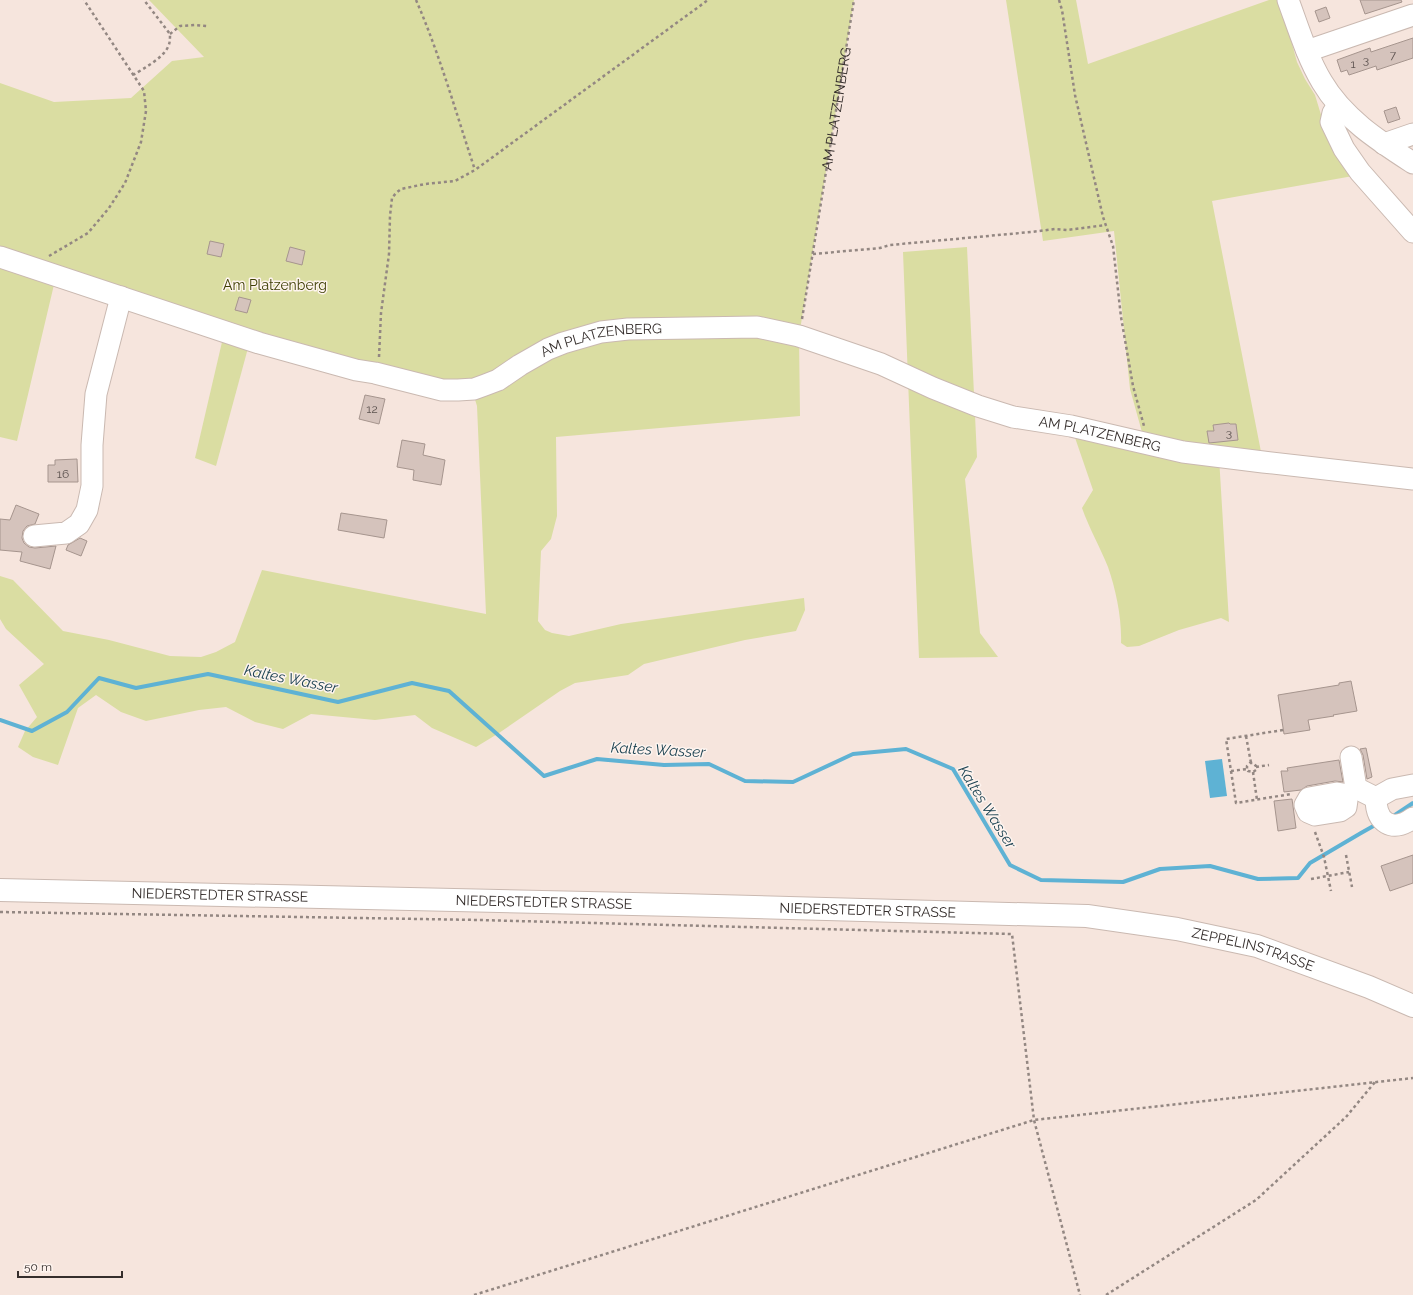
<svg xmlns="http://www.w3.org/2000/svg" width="1413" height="1295" font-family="Raleway,sans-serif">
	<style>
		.green { fill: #dadda2 }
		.water { fill: #5eb2d4 }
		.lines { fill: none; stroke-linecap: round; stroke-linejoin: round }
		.stream { stroke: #5eb2d4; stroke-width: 4 }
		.building { fill: #d5c3bc; stroke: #a6958e }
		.minor-casing { stroke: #cab9b1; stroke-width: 23 }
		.major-casing { stroke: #cab9b1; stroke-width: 24 }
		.path { stroke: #938782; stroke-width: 2.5; stroke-dasharray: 3 3; stroke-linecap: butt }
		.minor { stroke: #fff; stroke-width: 21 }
		.major { stroke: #fff; stroke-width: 22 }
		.labels { text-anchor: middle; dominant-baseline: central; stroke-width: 3; stroke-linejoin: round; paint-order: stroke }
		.number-label { font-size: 12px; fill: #5d5350 }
		.street-label { font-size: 14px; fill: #352e2c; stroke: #fef4ef }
		.park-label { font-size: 14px; fill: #3d3e02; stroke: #fef4ef }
		.water-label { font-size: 15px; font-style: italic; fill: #1d4352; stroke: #fef4ef }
	</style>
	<rect width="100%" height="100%" fill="#f6e5dd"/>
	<g class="green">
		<polygon points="149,0 854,0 799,336 800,416 556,437 557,516 551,539 541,551 538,621 545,630 552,633 569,636 621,624 804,598 805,610 796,631 745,640 644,664 628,675 575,683 560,691 499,733 476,747 432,728 415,715 375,720 311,714 283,729 255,722 226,707 199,710 146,721 121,712 96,695 78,708 58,765 33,757 18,747 25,731 37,717 19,685 44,664 6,629 0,619 0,576 13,580 63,631 109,640 170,656 201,657 216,652 235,642 262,570 486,614 477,406 473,393 488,383 442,386 57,272 17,441 0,437 0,83 54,102 131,98 172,61 204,57"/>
		<path d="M1006,0H1076L1088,64L1269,0H1280L1297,62L1305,79L1315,95L1328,138L1353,176L1212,201L1263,462L1219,457L1229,622L1221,618L1179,630L1139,646L1127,647L1121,643C1122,619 1116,590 1108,567C1100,547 1089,528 1082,508L1093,490L1071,426L1145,443L1130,389L1114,231L1043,241Z"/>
		<polygon points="967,247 977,457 965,479 980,633 998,657 919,658 903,252"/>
		<polygon points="222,342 248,348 216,466 195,458"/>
	</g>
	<polygon class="water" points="1222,759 1227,796 1210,798 1205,761"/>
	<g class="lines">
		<g class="stream">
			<polyline points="0,720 32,731 67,712 99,678 136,688 208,674 338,702 412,683 449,691 544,776 597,759 664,765 709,764 745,781 793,782 853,754 906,749 953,769 1010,865 1041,880 1123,882 1160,869 1210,866 1258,879 1298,878 1310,863 1361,833 1377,824"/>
			<polyline points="1392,817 1413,803"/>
		</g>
	</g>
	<g class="building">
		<polygon points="1360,0 1401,0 1402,2 1365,14"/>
		<polygon points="1326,7 1330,18 1319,22 1315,11"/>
		<polygon points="1413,38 1413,58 1377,70 1376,66 1349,75 1347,70 1341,72 1337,60 1370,48 1371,52"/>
		<polygon points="1396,107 1400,119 1388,123 1384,111"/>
		<polygon points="210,241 224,244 221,257 207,254"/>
		<polygon points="290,247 305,251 302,265 286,261"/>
		<polygon points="239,297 251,300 247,313 235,310"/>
		<polygon points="365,395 385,399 379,424 359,419"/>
		<polygon points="1229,423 1230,424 1236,424 1238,440 1209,443 1207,431 1214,431 1213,425"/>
		<polygon points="402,440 425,444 423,455 445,460 441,485 413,480 414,470 397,467"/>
		<polygon points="77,459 78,482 48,482 48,465 55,465 55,460"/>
		<polygon points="16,505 39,514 35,524 27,526 23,531 22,538 24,543 29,547 35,548 56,546 50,569 20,561 22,552 0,550 0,519 10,520"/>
		<polygon points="341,513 387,520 384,538 338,530"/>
		<polygon points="80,538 87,541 81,556 66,550 68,545"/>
		<polygon points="1351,681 1357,711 1333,715 1334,716 1308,720 1310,730 1284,734 1278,695 1339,685 1339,683"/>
		<polygon points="1366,748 1372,777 1367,779 1363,755 1360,749"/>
		<polygon points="1339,760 1343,782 1335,781 1307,786 1301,790 1284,792 1281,771 1288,771 1287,768"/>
		<polygon points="1292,799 1296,828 1278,831 1274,801"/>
		<polygon points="1413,855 1413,883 1390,891 1381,866"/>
	</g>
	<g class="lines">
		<defs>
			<g id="minor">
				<path d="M1288,0C1298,27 1307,57 1322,82C1343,118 1379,141 1413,163"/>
				<polyline points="1307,51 1413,15"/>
				<polyline points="1338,105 1333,113 1331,122 1344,149 1360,172 1413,232"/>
				<polyline points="1384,144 1413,134"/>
				<path id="s2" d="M0,257L259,343L356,370L375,373L442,390H458L474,389L485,385L498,380L520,365L548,349L563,343L601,332L628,329L757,327L799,336L881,364L933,388L978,406L1013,417L1071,426L1183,452L1263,462L1413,479"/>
				<polyline points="34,536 66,533 79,524 87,510 92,486 92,445 96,394 121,297"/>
				<polyline points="1351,757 1356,788 1376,798 1392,789 1413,785"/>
				<polygon points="1337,793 1343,794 1347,800 1346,807 1340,811 1315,815 1308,812 1305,805 1309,798"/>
				<path d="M1376,798C1376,823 1392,833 1413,818"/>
			</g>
			<g id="major">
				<path id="s3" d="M0,890L678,905L1087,916L1177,929L1257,946L1369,987L1413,1006"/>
			</g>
		</defs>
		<use href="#minor" class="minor-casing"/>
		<use href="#major" class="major-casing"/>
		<g class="path">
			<path d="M416,0C440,55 456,113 475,170"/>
			<polyline points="1059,0 1062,10 1075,95 1103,217 1113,246 1121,317 1133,386 1144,426"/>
			<polyline points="170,34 180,26 195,25 207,26"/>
			<path d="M133,75C143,69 163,58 168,47C170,43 170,39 170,34L144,0"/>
			<polyline points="813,254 880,248 890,245 1031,232 1055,229 1067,230 1106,225"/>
			<polyline points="49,256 88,233 109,208 125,183 141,142 146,111 144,91 84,0"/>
			<path id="s1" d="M802,319L854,0"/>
			<polyline points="379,357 381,313 389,254 390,216 392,198 396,193 401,189 425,184 455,181 475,170 708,0"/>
			<polyline points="1283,730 1226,739 1236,803 1291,794"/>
			<polyline points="1246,736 1251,763"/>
			<polyline points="1256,767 1269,765"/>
			<polyline points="1231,771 1247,769 1248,771 1253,772 1256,770 1256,766 1253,763 1250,763 1247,766 1247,769"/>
			<polyline points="1253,772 1257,800"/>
			<polyline points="1315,832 1324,857 1331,891"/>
			<polyline points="1346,855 1352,887"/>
			<polyline points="1311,879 1349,872"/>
			<polyline points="0,912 479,920 1012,934 1034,1120 1080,1295"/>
			<polyline points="474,1295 1034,1120 1413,1078"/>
			<polyline points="1106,1295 1256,1200 1346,1117 1375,1082"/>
		</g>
		<use href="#minor" class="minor"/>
		<use href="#major" class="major"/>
	</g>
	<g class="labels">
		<g class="number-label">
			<text x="1393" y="55">7</text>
			<text x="1366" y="60">3</text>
			<text x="1353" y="64">1</text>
			<text x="372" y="409">12</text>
			<text x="1229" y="433">3</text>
			<text x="63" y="474">16</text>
		</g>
		<g class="street-label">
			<text stroke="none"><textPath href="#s1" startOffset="213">AM PLATZENBERG</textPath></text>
			<text stroke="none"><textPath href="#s2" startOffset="633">AM PLATZENBERG</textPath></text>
			<text stroke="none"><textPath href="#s2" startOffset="1151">AM PLATZENBERG</textPath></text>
			<text stroke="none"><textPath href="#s3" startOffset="220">NIEDERSTEDTER STRASSE</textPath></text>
			<text stroke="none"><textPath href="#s3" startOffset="544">NIEDERSTEDTER STRASSE</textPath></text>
			<text stroke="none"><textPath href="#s3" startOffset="868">NIEDERSTEDTER STRASSE</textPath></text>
			<text stroke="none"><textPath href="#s3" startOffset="1257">ZEPPELINSTRASSE</textPath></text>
		</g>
		<g class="park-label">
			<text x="275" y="285">Am Platzenberg</text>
		</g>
		<g class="water-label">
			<text transform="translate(291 679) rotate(11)">Kaltes Wasser</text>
			<text transform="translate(658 750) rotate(3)">Kaltes Wasser</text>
			<text transform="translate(987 807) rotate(58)">Kaltes Wasser</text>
		</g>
	</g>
	<path d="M18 1271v6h104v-6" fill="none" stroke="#352e2c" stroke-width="2"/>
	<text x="24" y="1271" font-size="12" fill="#352e2c" stroke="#fef4ef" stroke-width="3" paint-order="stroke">50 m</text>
</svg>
